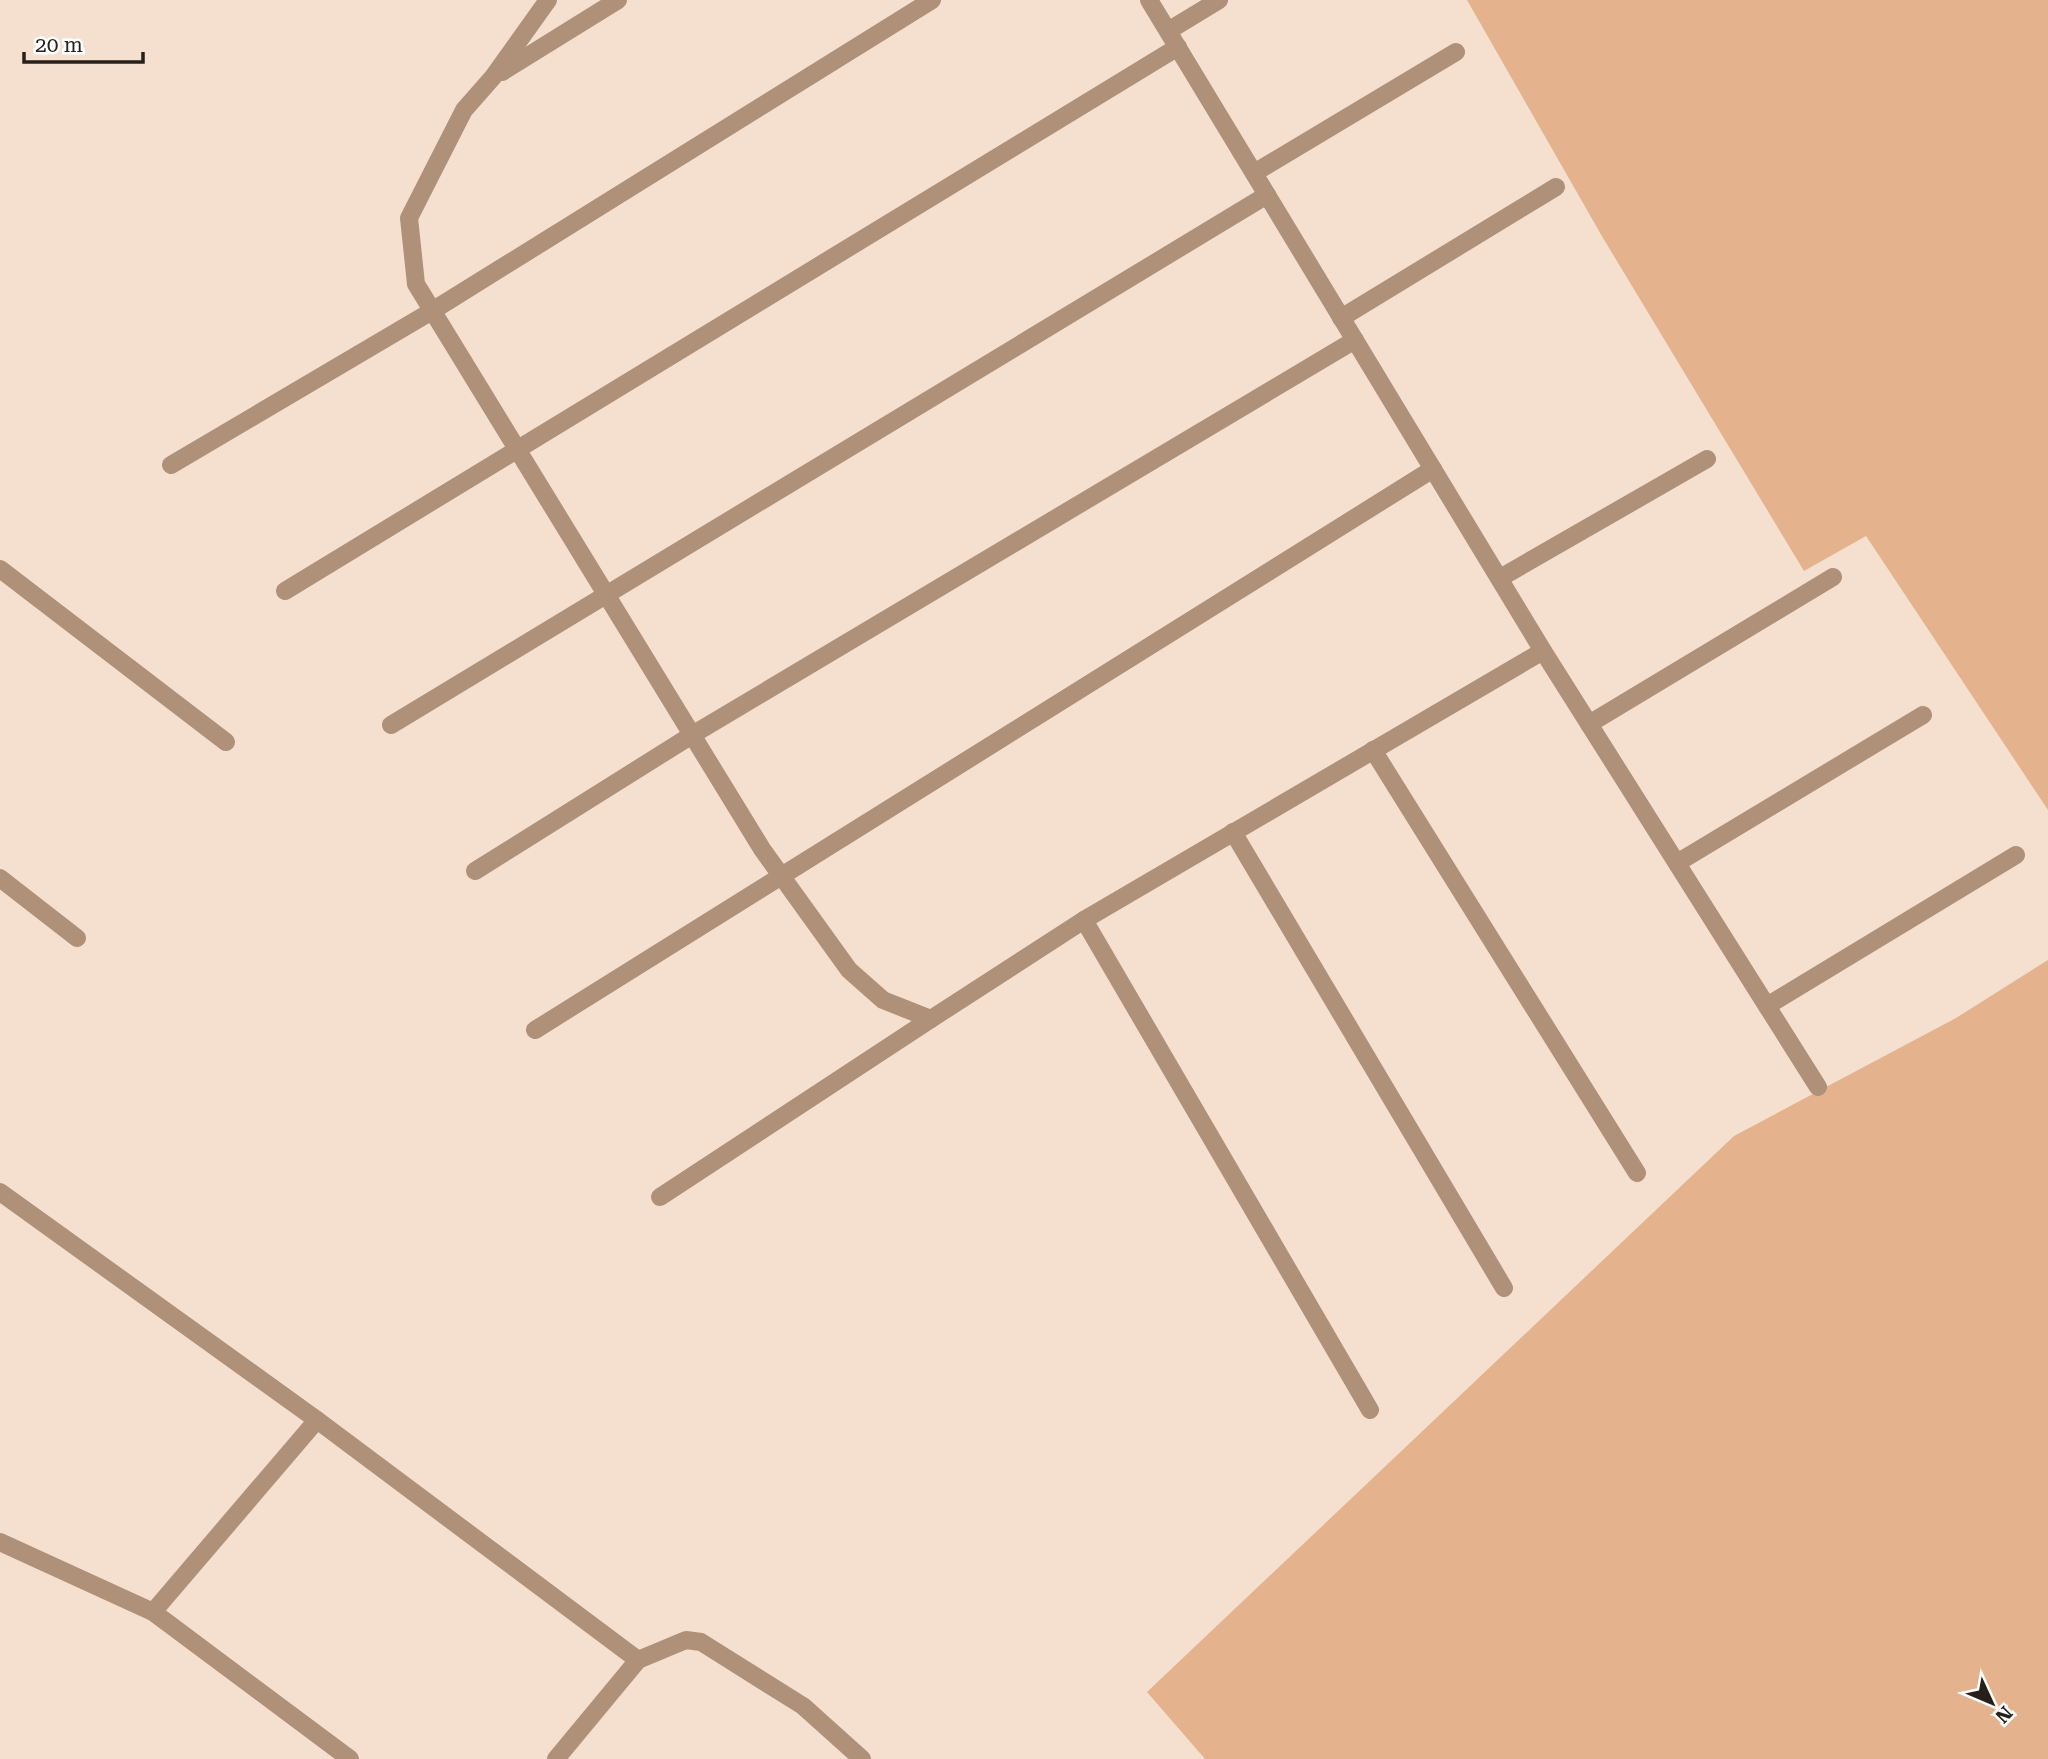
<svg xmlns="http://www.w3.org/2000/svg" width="2048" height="1759" font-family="'Roboto Serif',serif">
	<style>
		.green { fill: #e4b38d }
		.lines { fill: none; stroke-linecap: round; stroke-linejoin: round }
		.minor { stroke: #af9079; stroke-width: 18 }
	</style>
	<rect width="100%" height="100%" fill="#f5e0d0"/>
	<g class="green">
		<polygon points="1467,0 2048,0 2048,810 1866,536 1804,571 1603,238"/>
		<polygon points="2048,960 2048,1759 1205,1759 1147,1692 1734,1136 1956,1018"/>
	</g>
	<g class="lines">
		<g class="minor">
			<polyline points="548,0 493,77 464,110 409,218 416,284 762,849 849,970 883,1000 931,1019 1084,920 1543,651"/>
			<polyline points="1149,0 1543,651 1818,1087"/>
			<polyline points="1168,31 1219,0"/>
			<polyline points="502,72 618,0"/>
			<polyline points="1254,173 1456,52"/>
			<polyline points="1341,318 1556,187"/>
			<polyline points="171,465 432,311 932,0"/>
			<polyline points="0,569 226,742"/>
			<polyline points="1500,578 1707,459"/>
			<polyline points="285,591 1178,47"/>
			<polyline points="1589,724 1833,577"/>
			<polyline points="391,725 1267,195"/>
			<polyline points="1373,750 1637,1173"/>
			<polyline points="1233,832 1504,1288"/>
			<polyline points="1677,863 1923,715"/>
			<polyline points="475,871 692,735 1355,340"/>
			<polyline points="0,878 77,938"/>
			<polyline points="1084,920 1370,1410"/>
			<polyline points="1767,1006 2016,855"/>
			<polyline points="535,1030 1433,469"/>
			<polyline points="0,1192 317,1420 638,1660"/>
			<polyline points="660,1197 931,1019"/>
			<polyline points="0,1542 153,1612 350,1759"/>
			<polyline points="153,1612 317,1420"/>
			<polyline points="556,1759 638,1660 686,1640 701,1642 803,1706 862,1759"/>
		</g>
	</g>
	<g transform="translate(1992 1703) rotate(134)" stroke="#ffffff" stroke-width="5" paint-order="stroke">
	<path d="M0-5L12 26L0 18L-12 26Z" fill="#271f19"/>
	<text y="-10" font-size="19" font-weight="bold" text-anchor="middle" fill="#271f19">N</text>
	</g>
	<path d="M24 52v10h119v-10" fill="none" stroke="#271f19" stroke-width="3.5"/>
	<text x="35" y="52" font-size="21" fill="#271f19" stroke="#ffffff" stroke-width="5" paint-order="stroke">20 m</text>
</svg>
